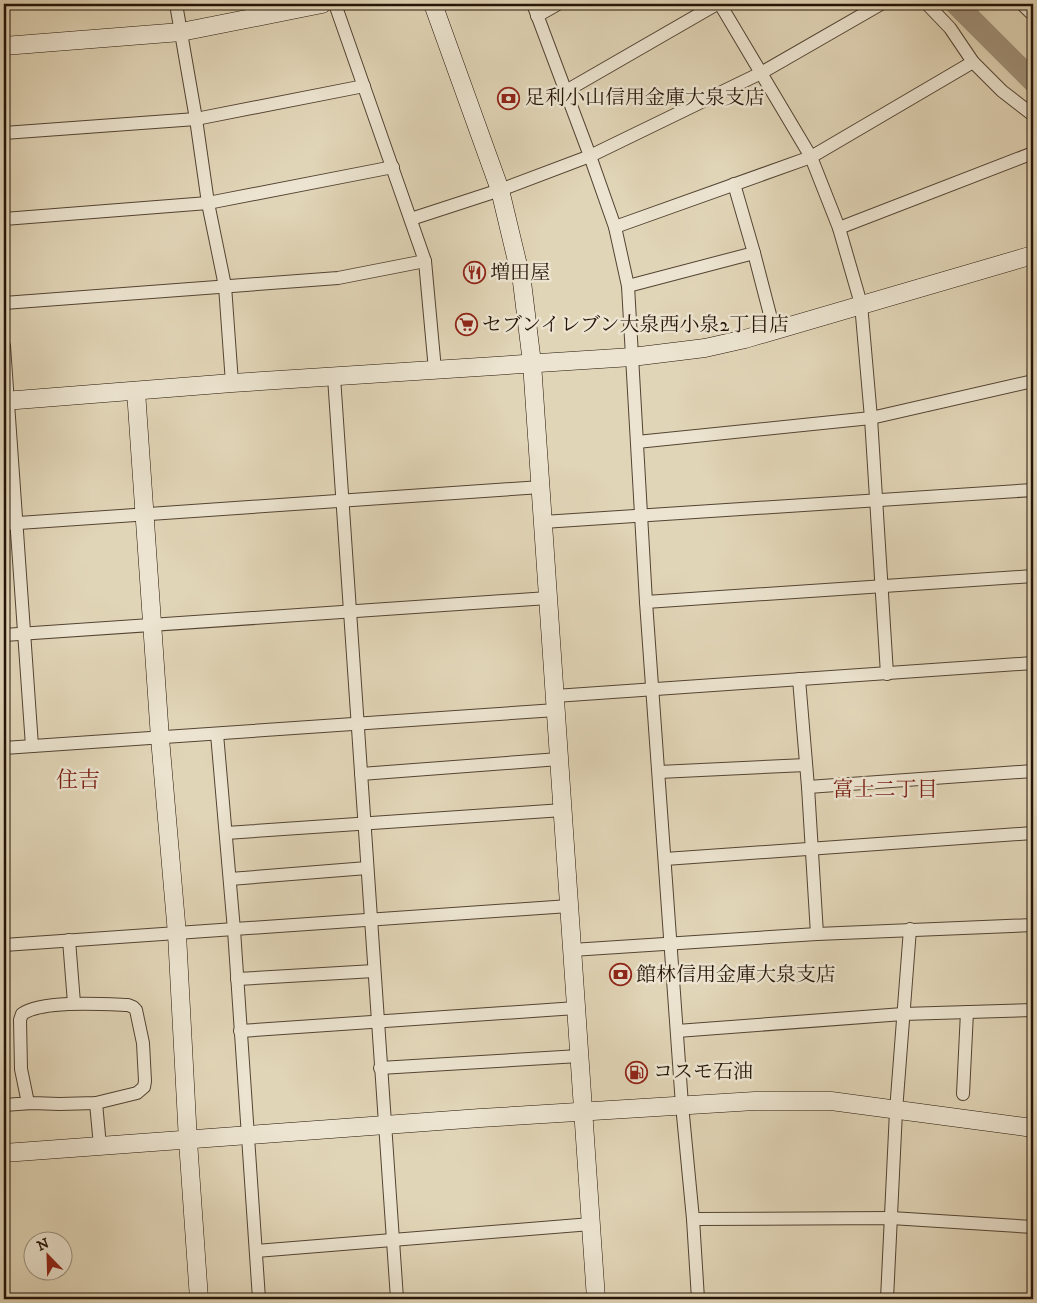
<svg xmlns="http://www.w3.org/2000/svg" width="1037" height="1303" font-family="'IM FELL DW Pica','Noto Serif JP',serif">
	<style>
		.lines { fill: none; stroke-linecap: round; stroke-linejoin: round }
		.river { stroke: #a1937b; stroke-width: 22 }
		.street-casing { stroke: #534433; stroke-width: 14 }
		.secondary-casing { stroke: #241407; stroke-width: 19 }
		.street { stroke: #ece4d0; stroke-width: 12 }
		.secondary { stroke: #ece4d0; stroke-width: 18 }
		.labels { text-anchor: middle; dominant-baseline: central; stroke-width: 5; stroke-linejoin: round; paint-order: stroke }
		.poi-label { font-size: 20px; fill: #241407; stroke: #ece4d0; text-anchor: start }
		.neighbourhood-label { font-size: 21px; fill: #7a1f14; stroke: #ece4d0 }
		.quarter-label { font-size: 22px; fill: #7a1f14; stroke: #ece4d0 }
	</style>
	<rect width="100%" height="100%" fill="#e1d5b7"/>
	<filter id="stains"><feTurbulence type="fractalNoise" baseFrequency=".004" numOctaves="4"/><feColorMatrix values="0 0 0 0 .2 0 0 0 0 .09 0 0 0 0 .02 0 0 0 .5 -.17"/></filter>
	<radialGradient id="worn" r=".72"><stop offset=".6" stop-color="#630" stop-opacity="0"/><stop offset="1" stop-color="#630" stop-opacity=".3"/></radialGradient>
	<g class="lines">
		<polyline class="river" points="956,4 1033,81"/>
		<defs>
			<g id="street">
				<polyline points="176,4 196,119 208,203 225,286 232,383"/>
				<polyline points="335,4 425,261 435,370"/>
				<polyline points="533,4 590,156 615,227 628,286 646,602 682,1105 693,1219 698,1299"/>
				<polyline points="720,4 811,157 839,228 861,304 871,418 887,674"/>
				<polyline points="927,4 950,28 973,62 1002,91 1033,115"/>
				<polyline points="1022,4 1030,12 1033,9"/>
				<polyline points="537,16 558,4"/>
				<polyline points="566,91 717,4"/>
				<polyline points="4,133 196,119 364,86"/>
				<polyline points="4,219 208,203 393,167"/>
				<polyline points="411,219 500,190 590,156 761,73 881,4"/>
				<polyline points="615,227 811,157 973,62"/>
				<polyline points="839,228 1033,153"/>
				<polyline points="754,253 774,330"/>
				<polyline points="628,286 754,253 734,184"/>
				<polyline points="4,303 338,278 425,261"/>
				<polyline points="4,346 32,746"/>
				<polyline points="334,377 397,1299"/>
				<polyline points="637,442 871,418 1033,381"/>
				<polyline points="543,522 1033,490"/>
				<polyline points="4,524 541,487"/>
				<polyline points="646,602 1033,576"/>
				<polyline points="4,635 548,598"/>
				<polyline points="799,679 808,787 817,934"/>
				<polyline points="555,696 1033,663"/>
				<polyline points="217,734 234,930 259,1299"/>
				<polyline points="4,748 556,710"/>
				<polyline points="659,772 806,765"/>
				<polyline points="361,774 559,759"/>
				<polyline points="808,787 1033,771"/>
				<polyline points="226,833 563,810"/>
				<polyline points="665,859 1033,833"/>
				<polyline points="230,879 367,868"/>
				<polyline points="69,940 74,1003"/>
				<polyline points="4,945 569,906"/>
				<polyline points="572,950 817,934 1033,925"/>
				<polyline points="237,979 374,971"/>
				<polyline points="240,1031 576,1008"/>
				<polyline points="677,1031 903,1014 1033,1010"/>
				<polyline points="380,1068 579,1056"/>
				<polyline points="963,1094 967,1012"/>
				<polyline points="96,1103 100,1146"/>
				<path d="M4,1105L32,1103L59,1104L96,1103L137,1093L144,1087L145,1081L143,1043L136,1010L133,1007L128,1005C103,1004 43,1000 22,1014L20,1020L21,1069L28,1103"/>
				<polyline points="693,1219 891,1218 1033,1227"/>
				<polyline points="256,1251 591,1224"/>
				<polyline points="887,1299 896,1111 910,929"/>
			</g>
			<g id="secondary">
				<polyline points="433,4 500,190 522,282 532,363 596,1299"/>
				<polyline points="4,46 181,32 322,4"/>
				<polyline points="136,391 160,738 177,934 188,1141 199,1299"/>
				<polyline points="4,401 232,383 632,357 705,348 745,339 1033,255"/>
				<polyline points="4,1153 480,1118 755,1101 831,1101 1033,1128"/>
			</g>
		</defs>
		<use href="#street" class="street-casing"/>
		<use href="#secondary" class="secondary-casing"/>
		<use href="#street" class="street"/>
		<use href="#secondary" class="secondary"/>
	</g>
	<defs>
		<symbol id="bank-ring" viewBox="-11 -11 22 22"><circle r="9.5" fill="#ece4d0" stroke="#8f2418" stroke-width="1.5"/><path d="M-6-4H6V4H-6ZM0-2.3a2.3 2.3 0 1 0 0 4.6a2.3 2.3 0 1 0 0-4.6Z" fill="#8f2418"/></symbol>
		<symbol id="restaurant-ring" viewBox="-11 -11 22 22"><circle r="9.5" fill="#ece4d0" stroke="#8f2418" stroke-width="1.5"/><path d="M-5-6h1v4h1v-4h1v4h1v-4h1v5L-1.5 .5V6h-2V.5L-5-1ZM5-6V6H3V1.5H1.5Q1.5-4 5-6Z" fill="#8f2418"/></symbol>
		<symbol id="supermarket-ring" viewBox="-11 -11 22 22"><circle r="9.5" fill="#ece4d0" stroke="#8f2418" stroke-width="1.5"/><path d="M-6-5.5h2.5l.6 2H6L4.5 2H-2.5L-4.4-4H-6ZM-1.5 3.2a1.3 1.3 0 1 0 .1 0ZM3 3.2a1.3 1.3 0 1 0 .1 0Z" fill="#8f2418"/></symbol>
		<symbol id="fuel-ring" viewBox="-11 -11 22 22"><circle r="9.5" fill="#ece4d0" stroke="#8f2418" stroke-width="1.5"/><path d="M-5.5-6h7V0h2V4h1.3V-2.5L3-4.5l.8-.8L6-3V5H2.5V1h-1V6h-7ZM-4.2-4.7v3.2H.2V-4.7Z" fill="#8f2418"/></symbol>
	</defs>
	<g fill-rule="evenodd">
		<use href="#bank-ring" x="496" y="86" width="25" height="25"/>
		<use href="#restaurant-ring" x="462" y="260" width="25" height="25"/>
		<use href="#supermarket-ring" x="454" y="312" width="25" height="25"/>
		<use href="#bank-ring" x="608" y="962" width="25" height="25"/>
		<use href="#fuel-ring" x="624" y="1060" width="25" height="25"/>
	</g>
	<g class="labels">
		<g class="poi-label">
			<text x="525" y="98">足利小山信用金庫大泉支店</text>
			<text x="490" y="273">増田屋</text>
			<text x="482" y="325">セブンイレブン大泉西小泉2丁目店</text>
			<text x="636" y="975">館林信用金庫大泉支店</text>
			<text x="653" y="1072">コスモ石油</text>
		</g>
		<g class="neighbourhood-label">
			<text x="885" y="790">富士二丁目</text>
		</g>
		<g class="quarter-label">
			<text x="78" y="780">住吉</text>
		</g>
	</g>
	<rect width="1037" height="1303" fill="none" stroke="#e1d5b7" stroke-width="20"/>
	<rect x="5" y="5" width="1027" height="1293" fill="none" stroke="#241407" stroke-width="2.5"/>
	<rect x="10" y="10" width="1017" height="1283" fill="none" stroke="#241407"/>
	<g transform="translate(48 1256) rotate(337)"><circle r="24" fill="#ece4d0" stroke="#9c9180"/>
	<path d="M0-4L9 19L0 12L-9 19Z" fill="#8f2418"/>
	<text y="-8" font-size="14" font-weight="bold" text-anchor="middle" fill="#241407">N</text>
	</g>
	<rect width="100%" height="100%" filter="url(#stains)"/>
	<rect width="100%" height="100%" fill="url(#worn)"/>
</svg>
